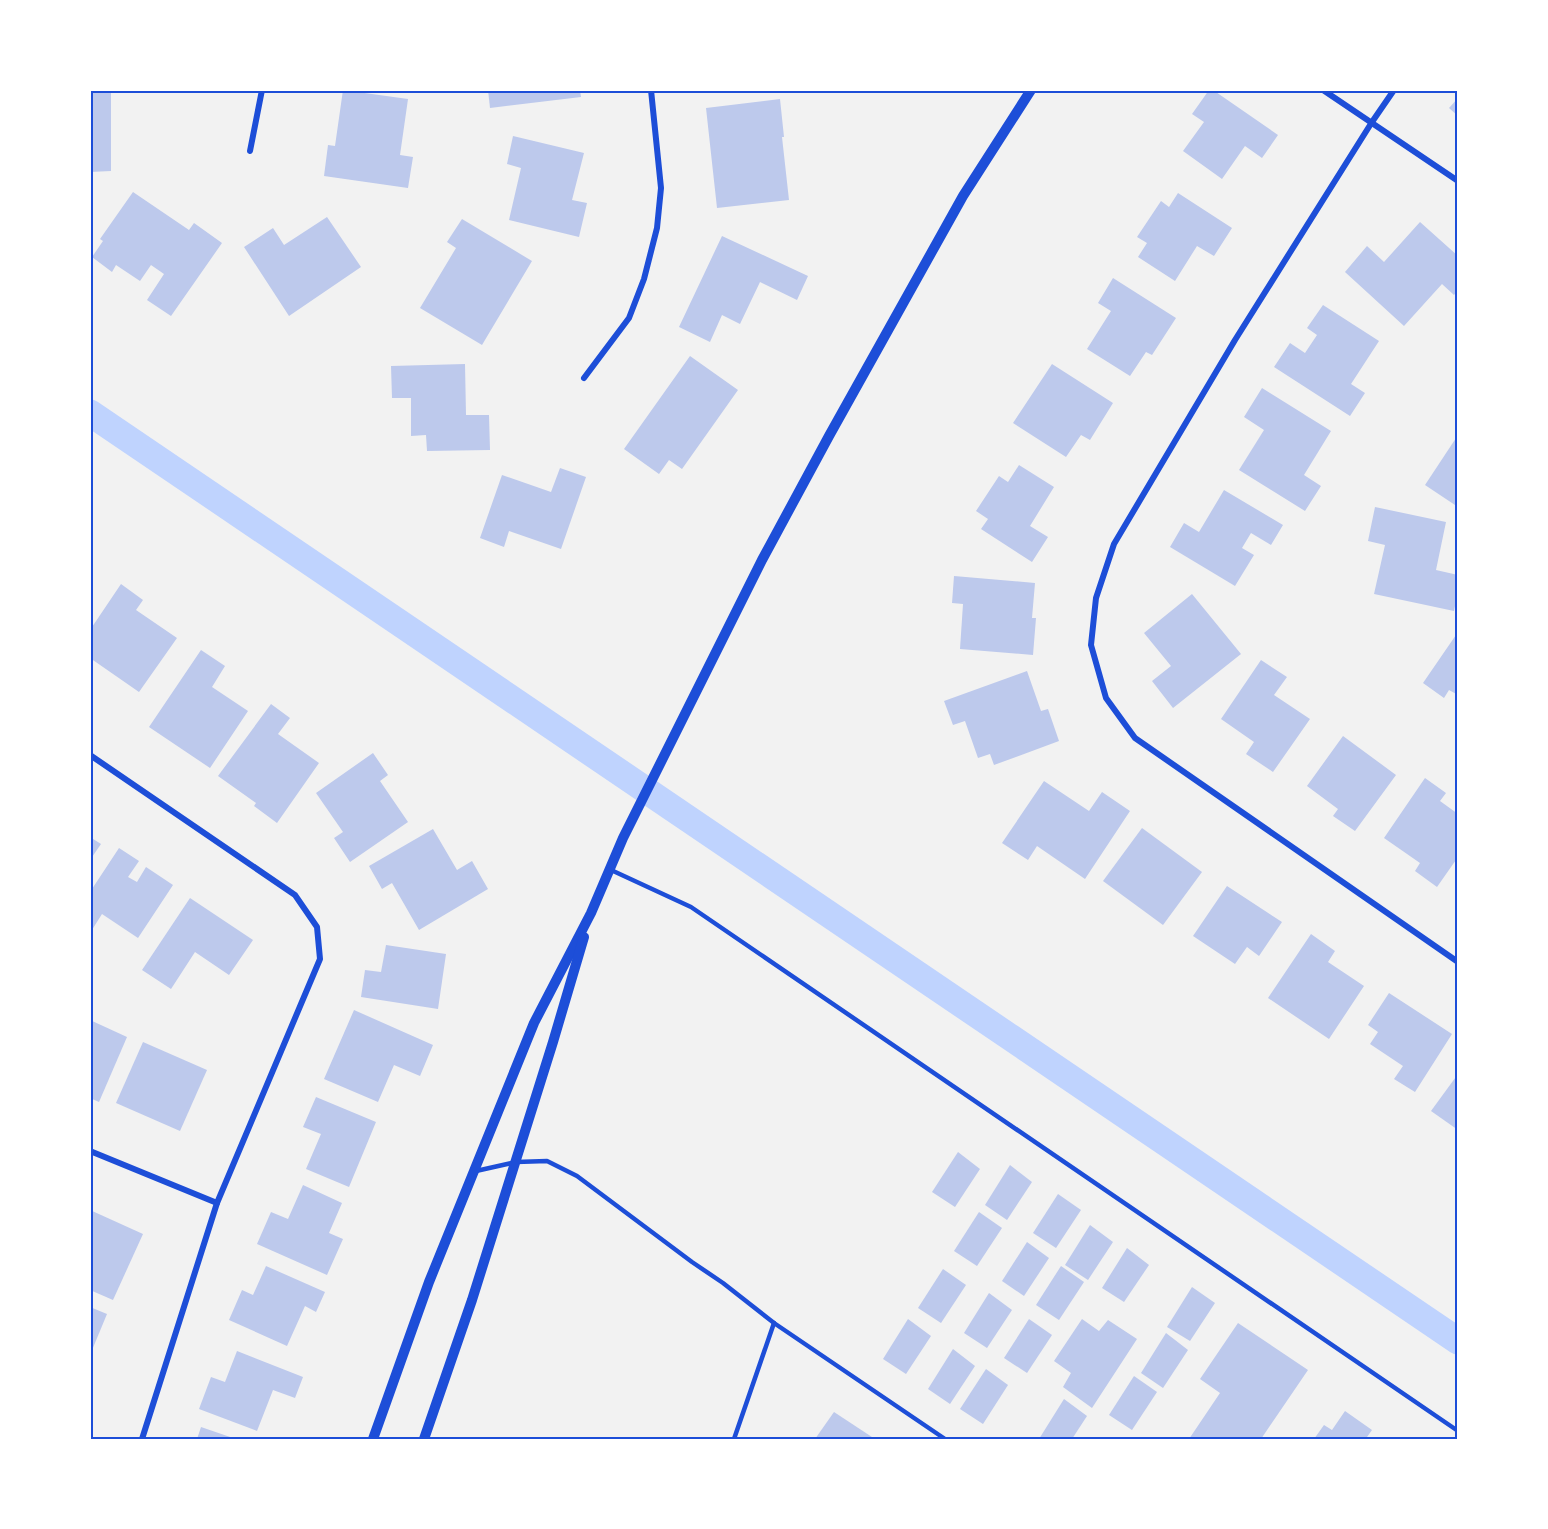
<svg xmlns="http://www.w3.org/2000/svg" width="1548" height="1529" font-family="'Libre Baskerville',serif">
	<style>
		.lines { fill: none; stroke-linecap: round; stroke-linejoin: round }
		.canal { stroke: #bfd3fe; stroke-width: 27 }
		.building { fill: #bdc9ec }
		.service { stroke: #1d4ed8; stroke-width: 4.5 }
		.minor { stroke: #1d4ed8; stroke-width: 6 }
		.tertiary { stroke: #1d4ed8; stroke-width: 10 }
		.neatline { fill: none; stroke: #1d4ed8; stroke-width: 2 }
	</style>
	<rect width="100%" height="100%" fill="#f2f2f2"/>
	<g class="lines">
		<polyline class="canal" points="90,413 1458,1341"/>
	</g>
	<g class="building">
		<polygon points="90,90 111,90 111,171 90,172"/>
		<polygon points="343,90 408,99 400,155 413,157 408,188 324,176 328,145 335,146"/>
		<polygon points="488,90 580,90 581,97 490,108"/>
		<polygon points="1209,90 1213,90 1278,135 1262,158 1245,146 1222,179 1183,151 1204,122 1192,114"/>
		<polygon points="1458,98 1458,116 1449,108"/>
		<polygon points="780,99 784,137 782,137 789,200 717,208 706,108"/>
		<polygon points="513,136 584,153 572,200 587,203 579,237 509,220 521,168 507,164"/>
		<polygon points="133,192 189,230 194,223 222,243 171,316 147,300 164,274 151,265 140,281 116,265 112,272 92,257 103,241 100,239"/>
		<polygon points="1178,193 1232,228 1214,256 1197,246 1175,281 1138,257 1147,243 1137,237 1161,201 1169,207"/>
		<polygon points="327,217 361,267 289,316 244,247 273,228 284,245"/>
		<polygon points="462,219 532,261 482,345 420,308 456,248 447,242"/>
		<polygon points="1420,222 1458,256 1458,290 1454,295 1442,284 1404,326 1345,272 1367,246 1384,262"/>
		<polygon points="722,236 808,276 797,300 760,282 740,324 722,315 710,342 679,327"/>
		<polygon points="1113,278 1176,318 1152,355 1146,352 1130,376 1087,349 1111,311 1098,303"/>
		<polygon points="1323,305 1379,341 1351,384 1365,393 1350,416 1274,367 1290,343 1305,353 1317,335 1307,328"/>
		<polygon points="690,356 738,390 682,469 669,460 659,474 624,449"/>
		<polygon points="465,364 466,415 489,415 490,450 427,451 426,435 411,436 411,398 392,398 391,366"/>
		<polygon points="1052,364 1113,403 1090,440 1081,435 1066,457 1013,423"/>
		<polygon points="1262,388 1331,431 1304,475 1321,486 1305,511 1239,470 1264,430 1244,417"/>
		<polygon points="1458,435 1458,507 1425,485"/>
		<polygon points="1019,465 1054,487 1030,526 1048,537 1032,562 981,529 988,519 976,511 999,476 1008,482"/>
		<polygon points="560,468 586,477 561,549 509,531 504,547 480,538 502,475 551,492"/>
		<polygon points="1224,490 1283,525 1271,545 1251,533 1242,548 1254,555 1235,586 1170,547 1184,523 1199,532"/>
		<polygon points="1375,507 1446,522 1436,570 1458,575 1458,591 1454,611 1374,594 1385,545 1368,541"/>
		<polygon points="954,576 1035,583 1032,618 1036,618 1033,655 960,649 963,604 952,603"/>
		<polygon points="121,584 143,600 136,610 177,638 139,692 90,658 90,630"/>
		<polygon points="1192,594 1241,654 1173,708 1152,681 1171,666 1144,633"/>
		<polygon points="1458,632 1458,695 1449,690 1444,698 1423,683"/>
		<polygon points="201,650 225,666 212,687 248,711 210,768 149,727"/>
		<polygon points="1261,660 1287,677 1274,695 1310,719 1273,772 1246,754 1254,742 1221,719"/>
		<polygon points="1027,671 1041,711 1048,709 1059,741 994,765 990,754 978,758 965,721 953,725 944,701"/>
		<polygon points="271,704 290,718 278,734 319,763 277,823 254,806 256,803 218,776"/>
		<polygon points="1343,736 1396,775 1355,831 1333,816 1338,809 1307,786"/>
		<polygon points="373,753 388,775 380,781 408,822 350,862 334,838 343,832 316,793"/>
		<polygon points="1425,778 1446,793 1440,801 1458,814 1458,857 1437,887 1415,871 1420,863 1384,838"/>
		<polygon points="1044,781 1089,811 1102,792 1130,811 1085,879 1037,846 1028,860 1002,843"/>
		<polygon points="1142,828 1202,872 1163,925 1103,881"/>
		<polygon points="433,829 457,870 472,861 488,889 419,930 392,883 382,889 369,866"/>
		<polygon points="90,837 101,844 90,860"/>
		<polygon points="119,848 139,861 128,877 137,882 146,867 173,885 138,938 102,914 90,933 90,892"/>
		<polygon points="1227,886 1282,922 1259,956 1247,947 1235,964 1193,936"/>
		<polygon points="190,898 253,940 229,975 195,952 171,989 142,970"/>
		<polygon points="1311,934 1335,951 1328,962 1364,986 1329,1039 1268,998"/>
		<polygon points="386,945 446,954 438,1009 361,997 365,970 381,972"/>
		<polygon points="1389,993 1452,1034 1415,1092 1394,1079 1403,1066 1370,1044 1378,1032 1368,1025"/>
		<polygon points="354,1010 433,1045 420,1076 394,1065 378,1102 324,1079"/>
		<polygon points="90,1020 127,1037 99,1102 90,1098"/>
		<polygon points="143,1042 207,1070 180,1131 116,1103"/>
		<polygon points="1458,1074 1458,1130 1431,1111"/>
		<polygon points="316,1097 376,1122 349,1187 306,1169 321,1134 303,1127"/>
		<polygon points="958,1152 980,1169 955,1207 932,1192"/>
		<polygon points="1010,1165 1032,1182 1007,1220 985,1205"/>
		<polygon points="303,1185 342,1203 329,1233 343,1239 327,1275 257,1244 271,1212 288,1219"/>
		<polygon points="1058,1194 1081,1210 1056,1248 1033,1233"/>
		<polygon points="90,1210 143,1234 113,1300 90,1290"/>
		<polygon points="979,1212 1002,1228 977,1266 954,1251"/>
		<polygon points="1090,1225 1113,1242 1088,1280 1065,1265"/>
		<polygon points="1027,1242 1049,1258 1024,1296 1002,1281"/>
		<polygon points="1127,1248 1149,1265 1124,1302 1102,1288"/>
		<polygon points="266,1266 325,1292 316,1312 305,1306 287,1346 229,1320 242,1290 253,1295"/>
		<polygon points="1061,1266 1084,1282 1059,1320 1036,1305"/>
		<polygon points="943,1269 966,1285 941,1323 918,1308"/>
		<polygon points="1192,1287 1215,1303 1190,1341 1167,1327"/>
		<polygon points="989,1293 1012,1310 987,1348 964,1333"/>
		<polygon points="90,1307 107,1314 90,1355"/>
		<polygon points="908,1319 931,1336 906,1374 883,1359"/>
		<polygon points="1029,1319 1052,1335 1027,1373 1004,1358"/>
		<polygon points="1082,1319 1099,1331 1108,1320 1137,1339 1092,1408 1063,1387 1071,1373 1054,1361"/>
		<polygon points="1238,1323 1308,1370 1261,1439 1189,1439 1220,1393 1200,1379"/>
		<polygon points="1166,1333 1188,1350 1163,1388 1141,1373"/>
		<polygon points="953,1349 975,1366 950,1404 928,1389"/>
		<polygon points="237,1351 303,1377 295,1398 273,1390 257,1431 199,1409 211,1377 225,1382"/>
		<polygon points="986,1369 1008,1385 983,1424 960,1409"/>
		<polygon points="1134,1376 1157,1392 1132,1430 1109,1415"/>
		<polygon points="1064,1399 1087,1416 1072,1439 1039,1439"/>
		<polygon points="1345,1411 1372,1430 1367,1437 1370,1439 1314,1439 1324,1425 1332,1430"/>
		<polygon points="834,1412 875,1439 815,1439"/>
		<polygon points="201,1427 236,1439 197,1439"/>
	</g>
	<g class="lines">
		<g class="service">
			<polyline points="611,870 691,907 1458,1431"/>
			<polyline points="476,1171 516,1162 547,1161 577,1176 692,1262 723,1283 774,1323 945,1439"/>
			<polyline points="734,1439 774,1323"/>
		</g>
		<g class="minor">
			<polyline points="1323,90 1458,181"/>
			<polyline points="1394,90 1372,122 1235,340 1114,544 1096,598 1091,645 1106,698 1135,738 1458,962"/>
			<polyline points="250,151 262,90"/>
			<polyline points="584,378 629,318 644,279 657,228 661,188 651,90"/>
			<polyline points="90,755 295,895 317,927 320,959 217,1203 142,1439"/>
			<polyline points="90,1151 217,1203"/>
		</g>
		<g class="tertiary">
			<polyline points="373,1439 429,1282 534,1023 591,913 623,838 762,560 829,436 963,196 1031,90"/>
			<polyline points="424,1439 472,1300 553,1042 584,937"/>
		</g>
	</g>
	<rect width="1548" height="1529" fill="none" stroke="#ffffff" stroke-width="183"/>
	<rect x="92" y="92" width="1364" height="1346" class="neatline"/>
</svg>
